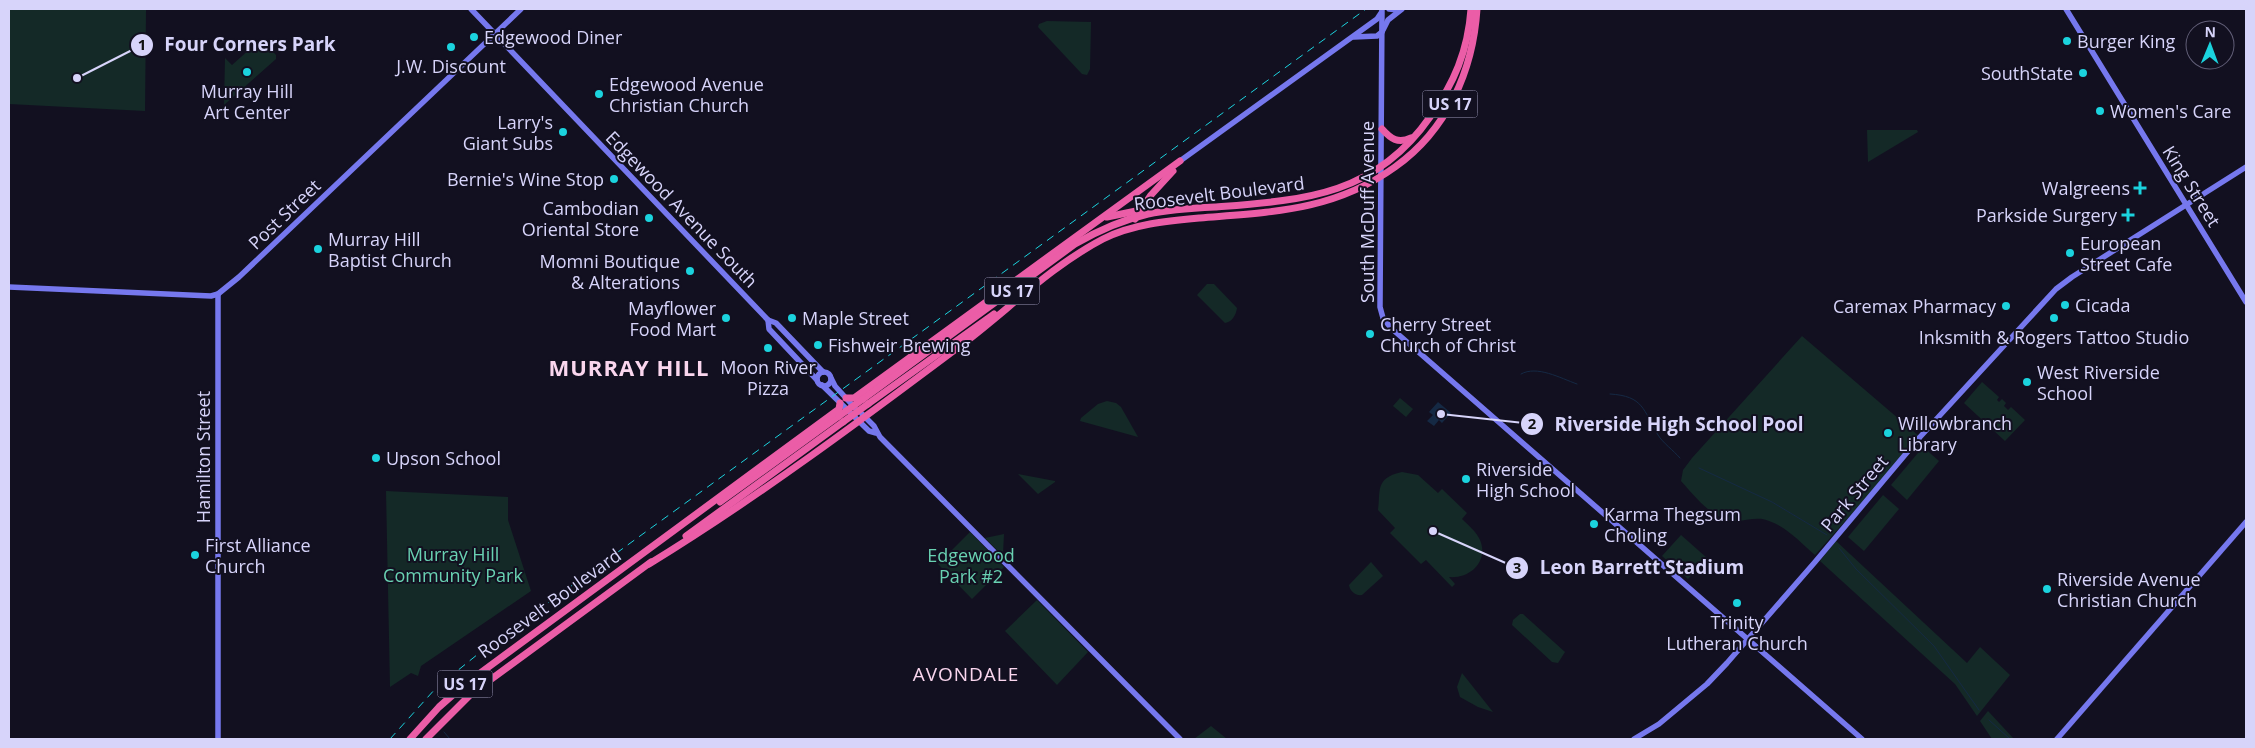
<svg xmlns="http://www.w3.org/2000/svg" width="2255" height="748" font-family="'Open Sans',sans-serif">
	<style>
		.green { fill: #142927 }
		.water { fill: #152944 }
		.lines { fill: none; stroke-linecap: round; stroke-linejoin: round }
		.stream { stroke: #152944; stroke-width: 1 }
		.secondary { stroke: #7678ee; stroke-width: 5.5 }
		.highway { stroke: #eb5da7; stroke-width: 7 }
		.rail { stroke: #1bd3de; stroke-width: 1; stroke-dasharray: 8 6; stroke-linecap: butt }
		.highway-bridge { stroke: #eb5da7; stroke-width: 7 }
		.poi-dot { fill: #1bd3de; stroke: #121020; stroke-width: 2 }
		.labels { text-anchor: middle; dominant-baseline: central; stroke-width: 4; stroke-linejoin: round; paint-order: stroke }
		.shield { fill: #121020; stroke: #9c99b9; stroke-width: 1 }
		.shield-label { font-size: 16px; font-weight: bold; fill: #d7d4fa }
		.poi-label { font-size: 18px; fill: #d7d4fa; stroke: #121020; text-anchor: start }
		.street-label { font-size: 18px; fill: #d7d4fa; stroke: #121020 }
		.park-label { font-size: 18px; fill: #69d1b2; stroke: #121020 }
		.neighbourhood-label { font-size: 19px; letter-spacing: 1px; fill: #fad6ee; stroke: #121020 }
		.district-label { font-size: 22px; font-weight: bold; letter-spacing: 1px; fill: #fad6ee; stroke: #121020 }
		.leader { fill: none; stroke: #d7d4fa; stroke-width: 2 }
		.callout-dot { fill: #d7d4fa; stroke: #121020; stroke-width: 2 }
		.mark-label { font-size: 15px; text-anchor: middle; font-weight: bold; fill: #111 }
		.callout-label { font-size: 19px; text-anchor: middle; font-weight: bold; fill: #d7d4fa; stroke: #121020; stroke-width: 4; stroke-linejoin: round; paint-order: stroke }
	</style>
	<rect width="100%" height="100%" fill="#121020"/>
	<g class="green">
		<polygon points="9,9 146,9 145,111 9,104"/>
		<polygon points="1047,21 1091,22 1090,69 1087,75 1082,74 1038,27 1039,24"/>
		<polygon points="261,39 276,55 276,59 224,105 225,58 232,65"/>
		<polygon points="1867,130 1917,130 1918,132 1868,162"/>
		<path d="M1207,284H1214L1237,308C1236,315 1232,322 1225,323L1197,295Z"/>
		<path d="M1802,336L1920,437L1815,555C1801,543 1787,527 1769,521C1758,516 1747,521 1735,521C1713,521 1694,495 1681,481L1683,470L1692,458Z"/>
		<polygon points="1982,382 1999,397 1997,400 1999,402 2002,399 2006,403 2004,406 2008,410 2011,407 2025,420 2005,441 1964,403"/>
		<polygon points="1400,398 1413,409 1406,417 1393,406"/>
		<polygon points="1107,401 1116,403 1121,407 1138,437 1080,421 1081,418 1098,404"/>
		<polygon points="1923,447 1939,461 1907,500 1891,485"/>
		<path d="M1402,472L1418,475L1438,493L1442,489L1467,513L1462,519C1468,525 1476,531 1480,540C1489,561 1470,579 1449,577L1455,584L1452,587L1426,560L1421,564L1390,533L1395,528L1378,510C1381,492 1374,478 1402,472Z"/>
		<polygon points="1018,474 1055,481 1055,482 1038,494"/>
		<polygon points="386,491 508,497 508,520 531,591 421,666 418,676 411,673 390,687"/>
		<polygon points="1883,495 1899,509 1864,551 1848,537"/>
		<polygon points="970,532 1004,567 972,599 938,564"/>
		<polygon points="1004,534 1003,554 1001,554 985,538"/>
		<polygon points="1681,535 1707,558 1688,579 1662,556"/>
		<polygon points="1836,541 1967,663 1980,647 2010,675 1977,716 1955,684 1820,561"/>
		<path d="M1371,562L1383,576L1362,595C1355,596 1350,591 1349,585Z"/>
		<polygon points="1037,600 1088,652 1057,685 1005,631"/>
		<polygon points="1523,614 1565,652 1558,663 1552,662 1512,625 1513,620 1520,614"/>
		<polygon points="1462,673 1493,712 1478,707 1460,697 1457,687"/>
		<polygon points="1988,711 2014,739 1992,739 1980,721"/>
		<polygon points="1211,726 1227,739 1194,739"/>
	</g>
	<polygon class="water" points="1438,402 1451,413 1442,423 1439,420 1434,426 1427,421 1433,415 1429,412"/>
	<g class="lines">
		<g class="stream">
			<path d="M1521,374C1537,365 1560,378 1577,384"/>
			<path d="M1610,394C1644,396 1643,410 1658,435C1663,443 1673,450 1680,458"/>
			<polyline points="1699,468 1772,502 1827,535"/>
			<polyline points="1839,548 1856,569 1934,646 1979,710"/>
			<polyline points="1989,720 2010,739"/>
			<polyline points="444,732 450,739"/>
		</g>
		<g class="secondary">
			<polyline points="471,9 768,320 776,323 823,372"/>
			<polyline points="1382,9 1380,307 1383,318 1391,328 1862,739"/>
			<polyline points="1389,9 1398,10 1401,9"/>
			<polyline points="2066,9 2246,302"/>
			<polyline points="1383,30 1388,20 1402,9"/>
			<polyline points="1354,37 1377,36 1382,32"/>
			<polyline points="1180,161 1377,19 1381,13"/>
			<polyline points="9,287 211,296 218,294 239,277 521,9"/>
			<polyline points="768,320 769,329 817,380"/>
			<circle cx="824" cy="379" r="7"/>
			<polyline points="831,378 835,386 855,408"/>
			<polyline points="822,385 869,431 876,433"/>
			<polyline points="862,414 874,426 880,437 1180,739"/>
			<polyline points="218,739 218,294"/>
			<polyline points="1634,739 1659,724 1707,684 1727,663 1815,562 1920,437 2056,289 2072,277 2246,167"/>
			<polyline points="2057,739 2246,522"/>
		</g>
		<g class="highway">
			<path d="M1382,129C1391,139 1398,144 1411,138"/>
			<polyline points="1107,217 1141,210"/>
			<polyline points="1135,219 1151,195 1173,171"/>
			<polyline points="846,398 854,398 1180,161"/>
			<path d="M863,399L1075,244C1099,230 1122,220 1148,214C1171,209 1194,208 1216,207C1304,200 1375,196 1430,117C1454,83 1468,51 1471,9"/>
			<polyline points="868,404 994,314"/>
			<polyline points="720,502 839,416"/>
			<polyline points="686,536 843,422"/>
			<path d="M649,564C760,496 864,418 968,340C1012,306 1053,265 1103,239C1133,224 1167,221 1200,218C1272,212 1334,211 1395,167C1447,130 1473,71 1477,9"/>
			<polyline points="410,739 439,707 464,685 839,409 840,403"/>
			<polyline points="426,739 471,694 651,562"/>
		</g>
		<polyline class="rail" points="390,739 436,688 483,650 1366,9"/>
		<g class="highway-bridge">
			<polyline points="839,416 863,399"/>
			<polyline points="843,422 868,404"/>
		</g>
	</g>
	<g class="poi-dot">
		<circle cx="474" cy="37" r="5"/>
		<circle cx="2067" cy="41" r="5"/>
		<circle cx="451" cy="47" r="5"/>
		<circle cx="247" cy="72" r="5"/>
		<circle cx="2083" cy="73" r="5"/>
		<circle cx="599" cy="94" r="5"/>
		<circle cx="2100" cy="111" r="5"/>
		<circle cx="563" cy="132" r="5"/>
		<circle cx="614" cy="179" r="5"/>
		<path d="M2137.5 180.5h5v5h5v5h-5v5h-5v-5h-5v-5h5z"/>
		<path d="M2125.5 207.5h5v5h5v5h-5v5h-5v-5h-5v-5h5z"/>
		<circle cx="649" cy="218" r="5"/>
		<circle cx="318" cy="249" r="5"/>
		<circle cx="2070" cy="253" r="5"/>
		<circle cx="690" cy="271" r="5"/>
		<circle cx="2065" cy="305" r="5"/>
		<circle cx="2006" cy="306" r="5"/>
		<circle cx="726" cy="318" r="5"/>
		<circle cx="792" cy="318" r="5"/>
		<circle cx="2054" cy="318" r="5"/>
		<circle cx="1370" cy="334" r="5"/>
		<circle cx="818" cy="345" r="5"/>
		<circle cx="768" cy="348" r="5"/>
		<circle cx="2027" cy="382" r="5"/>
		<circle cx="1888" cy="433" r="5"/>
		<circle cx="376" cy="458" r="5"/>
		<circle cx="1466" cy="479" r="5"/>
		<circle cx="1594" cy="524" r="5"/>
		<circle cx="195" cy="555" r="5"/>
		<circle cx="2047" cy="589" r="5"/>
		<circle cx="1737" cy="603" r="5"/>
	</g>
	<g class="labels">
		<g class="shield">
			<rect x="1422.5" y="90.5" width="55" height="27" rx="4"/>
			<rect x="984.5" y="277.5" width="55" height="27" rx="4"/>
			<rect x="437.5" y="670.5" width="55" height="27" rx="4"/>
		</g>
		<g class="shield-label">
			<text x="1450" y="104">US 17</text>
			<text x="1012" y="291">US 17</text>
			<text x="465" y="684">US 17</text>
		</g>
		<g class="poi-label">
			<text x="484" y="37">Edgewood Diner</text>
			<text x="2077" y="41">Burger King</text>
			<text x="451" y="66" text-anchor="middle">J.W. Discount</text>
			<text x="2073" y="73" text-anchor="end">SouthState</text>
			<text x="609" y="84">Edgewood Avenue<tspan x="609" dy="21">Christian Church</tspan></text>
			<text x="247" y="91" text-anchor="middle">Murray Hill<tspan x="247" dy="21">Art Center</tspan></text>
			<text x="2110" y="111">Women's Care</text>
			<text x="553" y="122" text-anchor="end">Larry's<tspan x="553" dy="21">Giant Subs</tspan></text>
			<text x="604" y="179" text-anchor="end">Bernie's Wine Stop</text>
			<text x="2130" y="188" text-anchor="end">Walgreens</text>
			<text x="639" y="208" text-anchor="end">Cambodian<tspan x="639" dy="21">Oriental Store</tspan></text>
			<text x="2117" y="215" text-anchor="end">Parkside Surgery</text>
			<text x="328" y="239">Murray Hill<tspan x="328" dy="21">Baptist Church</tspan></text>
			<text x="2080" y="243">European<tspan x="2080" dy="21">Street Cafe</tspan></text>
			<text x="680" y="261" text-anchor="end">Momni Boutique<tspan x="680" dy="21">&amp; Alterations</tspan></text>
			<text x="2075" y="305">Cicada</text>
			<text x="1996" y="306" text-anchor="end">Caremax Pharmacy</text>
			<text x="716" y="308" text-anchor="end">Mayflower<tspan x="716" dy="21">Food Mart</tspan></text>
			<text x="802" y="318">Maple Street</text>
			<text x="1380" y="324">Cherry Street<tspan x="1380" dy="21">Church of Christ</tspan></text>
			<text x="2054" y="337" text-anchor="middle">Inksmith &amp; Rogers Tattoo Studio</text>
			<text x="828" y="345">Fishweir Brewing</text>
			<text x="768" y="367" text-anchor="middle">Moon River<tspan x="768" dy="21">Pizza</tspan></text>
			<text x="2037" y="372">West Riverside<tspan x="2037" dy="21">School</tspan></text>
			<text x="1898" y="423">Willowbranch<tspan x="1898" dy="21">Library</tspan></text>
			<text x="386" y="458">Upson School</text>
			<text x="1476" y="469">Riverside<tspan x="1476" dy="21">High School</tspan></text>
			<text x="1604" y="514">Karma Thegsum<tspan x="1604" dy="21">Choling</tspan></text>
			<text x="205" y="545">First Alliance<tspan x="205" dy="21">Church</tspan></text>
			<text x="2057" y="579">Riverside Avenue<tspan x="2057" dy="21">Christian Church</tspan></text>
			<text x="1737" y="622" text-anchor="middle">Trinity<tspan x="1737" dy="21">Lutheran Church</tspan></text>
		</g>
		<g class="street-label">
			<text transform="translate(2192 186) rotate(58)">King Street</text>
			<text transform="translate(1219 193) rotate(-7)">Roosevelt Boulevard</text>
			<text transform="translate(682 209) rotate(46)">Edgewood Avenue South</text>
			<text transform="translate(1367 212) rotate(-90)">South McDuff Avenue</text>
			<text transform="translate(284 214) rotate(-44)">Post Street</text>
			<text transform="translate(203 457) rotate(-90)">Hamilton Street</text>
			<text transform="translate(1854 493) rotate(-50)">Park Street</text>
			<text transform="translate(549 603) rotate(-36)">Roosevelt Boulevard</text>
		</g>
		<g class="park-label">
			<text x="453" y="554">Murray Hill<tspan x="453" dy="21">Community Park</tspan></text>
			<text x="971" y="555">Edgewood<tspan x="971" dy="21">Park #2</tspan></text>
		</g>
		<g class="neighbourhood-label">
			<text x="966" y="674">AVONDALE</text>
		</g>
		<g class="district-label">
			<text x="629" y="367">MURRAY HILL</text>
		</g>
	</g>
	<path class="leader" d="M77 78L142 45M1441 414L1532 424M1433 531L1517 568"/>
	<g class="callout-dot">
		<circle cx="77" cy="78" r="5"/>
		<circle cx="1441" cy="414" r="5"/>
		<circle cx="1433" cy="531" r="5"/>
		<circle cx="142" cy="45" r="12"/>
		<circle cx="1532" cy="424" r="12"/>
		<circle cx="1517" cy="568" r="12"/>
	</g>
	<g class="mark-label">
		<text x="142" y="50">1</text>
		<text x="1532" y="429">2</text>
		<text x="1517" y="573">3</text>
	</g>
	<g class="callout-label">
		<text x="250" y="51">Four Corners Park</text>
		<text x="1679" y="431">Riverside High School Pool</text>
		<text x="1642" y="574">Leon Barrett Stadium</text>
	</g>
	<rect width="2255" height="748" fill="none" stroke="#d7d4fa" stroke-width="20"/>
	<g transform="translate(2210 45) rotate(1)"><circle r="24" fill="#121020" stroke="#615e77"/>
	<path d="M0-4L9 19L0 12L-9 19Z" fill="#1bd3de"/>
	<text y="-8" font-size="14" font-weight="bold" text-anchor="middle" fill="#d7d4fa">N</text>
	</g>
</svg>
